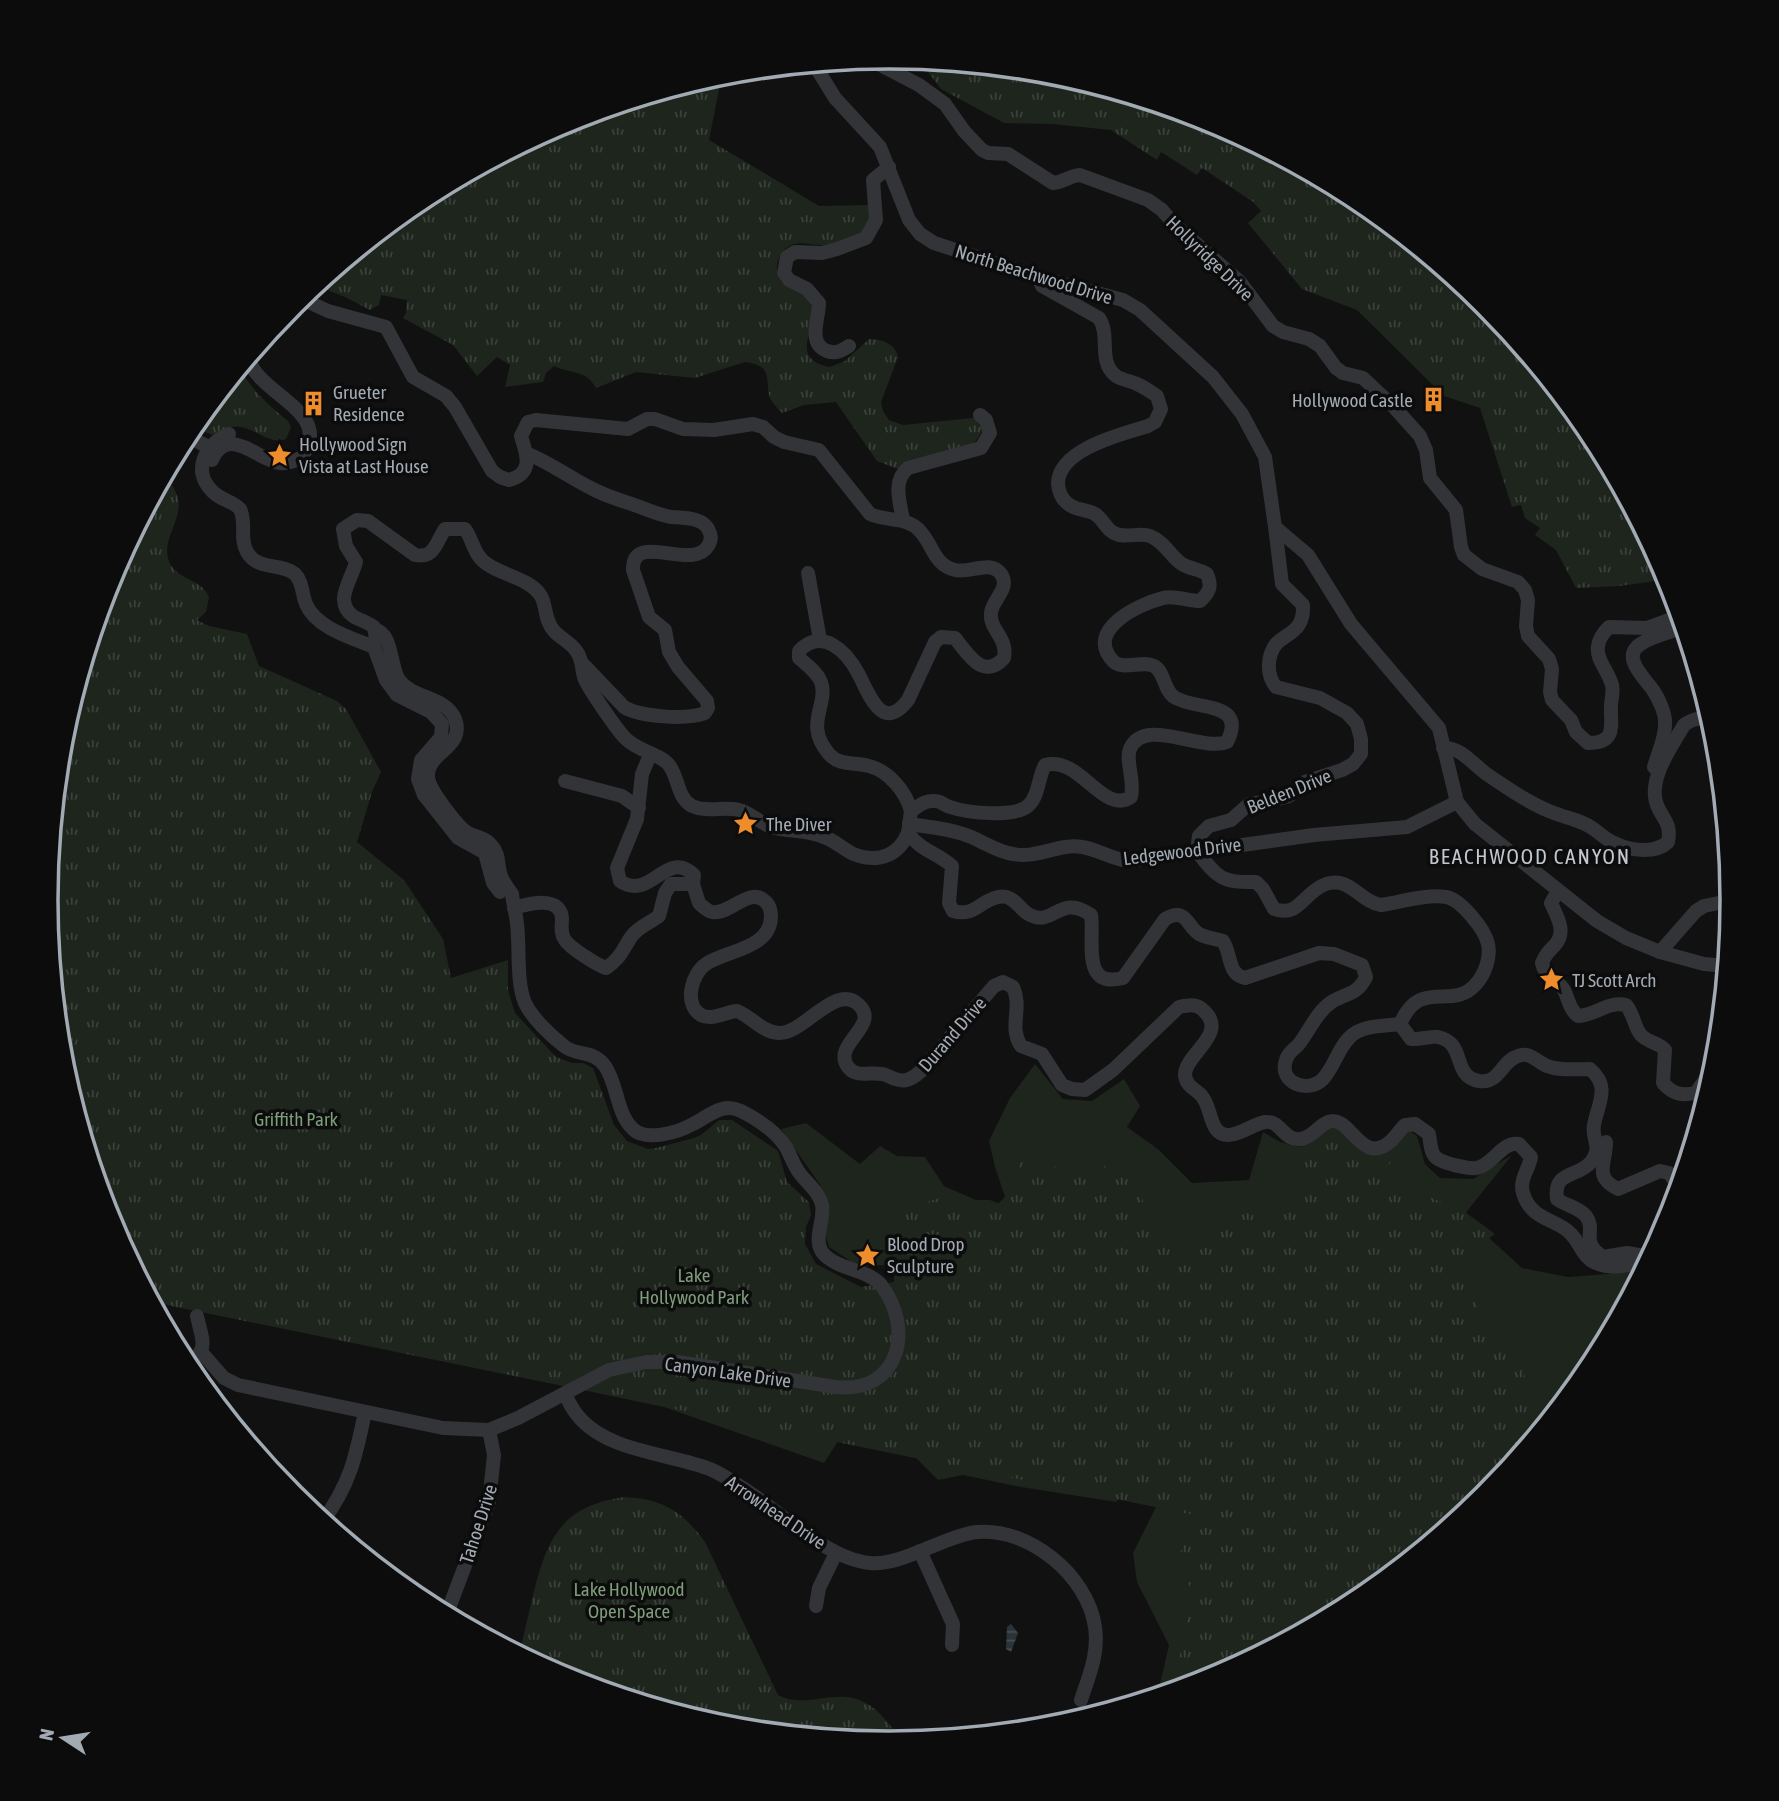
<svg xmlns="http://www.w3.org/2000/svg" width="1779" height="1801" font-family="'Asap Condensed',sans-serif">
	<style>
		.green { fill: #1d251d }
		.park { fill: url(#park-tufts) }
		.water { fill: url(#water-rules) }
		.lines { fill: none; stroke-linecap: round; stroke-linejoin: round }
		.minor { stroke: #323437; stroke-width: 14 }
		.labels { text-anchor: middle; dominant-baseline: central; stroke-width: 7; stroke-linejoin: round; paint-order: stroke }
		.street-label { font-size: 19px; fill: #a2aab3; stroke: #0c0c0d }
		.poi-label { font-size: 19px; fill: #a2aab3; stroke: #0c0c0d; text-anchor: start }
		.park-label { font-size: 19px; fill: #7d9e79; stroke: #0c0c0d }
		.neighbourhood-label { font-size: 21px; letter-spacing: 2px; fill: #c3c8cf; stroke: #0c0c0d }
		.rim { fill: none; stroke: #a2aab3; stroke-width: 3.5 }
	</style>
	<defs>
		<pattern id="park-tufts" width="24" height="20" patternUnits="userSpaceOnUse" patternTransform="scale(1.75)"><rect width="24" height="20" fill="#1d251d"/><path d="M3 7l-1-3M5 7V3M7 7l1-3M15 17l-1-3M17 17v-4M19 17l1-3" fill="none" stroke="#3b423b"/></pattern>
		<pattern id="water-rules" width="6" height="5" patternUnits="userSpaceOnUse" patternTransform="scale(1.75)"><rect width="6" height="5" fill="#2a3438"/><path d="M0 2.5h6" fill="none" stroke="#464f52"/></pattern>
	</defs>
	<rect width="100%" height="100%" fill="#111112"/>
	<polygon class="green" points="1035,1064 1063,1099 1092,1101 1124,1079 1140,1106 1127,1127 1158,1149 1192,1183 1249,1180 1263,1132 1280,1142 1300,1147 1317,1137 1359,1147 1410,1131 1417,1136 1425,1164 1440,1178 1473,1179 1512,1155 1464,1215 1522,1268 1568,1277 1608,1274 1635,1267 1643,1272 1591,1370 1486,1498 1212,1680 1157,1697 1169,1645 1137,1582 1133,1553 1156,1507 1141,1497 1121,1495 1116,1502 1021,1487 963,1475 938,1480 900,1442 842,1435 824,1463 664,1407 594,1392 617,1378 905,1296 891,1265 858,1266 829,1247 825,1235 828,1203 821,1186 781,1129 806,1123 860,1164 880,1146 897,1156 925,1157 944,1186 976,1200 990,1200 1003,1205 1006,1200 995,1167 989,1141 1010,1098"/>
	<g class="park">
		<polygon points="918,59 1055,73 1213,121 1359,199 1487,304 1591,432 1670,579 1619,586 1576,588 1556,550 1535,535 1540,528 1525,518 1521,505 1512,507 1480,408 1444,396 1357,310 1302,289 1248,223 1261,211 1252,201 1202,168 1197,175 1161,152 1157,160 1111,130 1053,124 1004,123 941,89"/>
		<path d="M722,74L709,140L819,206L871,205L869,228C856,238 840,243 824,245C810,246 796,238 784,250C780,254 778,260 777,265C774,294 808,286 812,306C817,330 788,359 830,367L845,361L869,339C882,339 896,344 898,357L881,402L883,411L889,420L903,425L973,418L979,420L983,430L975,442L966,447L898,469L877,461L836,402L804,405L782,413C779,409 774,405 771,400C763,383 777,366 745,362L695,378L636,372L596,388C586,369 570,374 554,366L546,373L543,382L505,387L510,365L497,357L477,376L453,345L403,318L406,313L407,300L381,295L379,305L370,310L345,297L315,285L421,199L567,121Z"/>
		<path d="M240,367C251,391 269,405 288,421L291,427L286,439C261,448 249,411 213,435L191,427Z"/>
		<path d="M164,476C198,509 161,531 168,558C174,581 201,577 209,597L206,612L197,620L209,626L247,634L259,666L337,701L346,709L381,772L372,792L357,842L404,880L443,939L451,978L508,960V991L515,1013L556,1057L572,1063H583L593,1068L614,1125L627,1141L648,1149L656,1148L694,1138L701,1135L719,1120H732L778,1151L787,1182L809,1202L811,1215L806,1227L805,1244L816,1264L861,1287L894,1282V1278L904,1253L898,1224L900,1215L904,1210L948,1195C956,1198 963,1204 972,1206C1016,1217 1010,1165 1026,1159C1040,1155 1058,1170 1071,1174C1090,1179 1105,1158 1122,1167C1146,1179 1139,1233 1180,1238C1221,1243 1222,1185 1274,1229L1317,1137L1326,1128L1339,1125L1359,1147L1395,1141L1386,1179L1465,1212L1495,1234L1452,1267L1493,1330L1513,1343L1521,1354L1524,1365L1525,1386L1529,1396L1547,1423L1486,1498L1358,1602L1212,1680L1172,1693L1193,1593C1175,1562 1178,1544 1194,1515L152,1302L110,1223L62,1065L46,901L62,735L110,577Z"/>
		<path d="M624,1497C663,1499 682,1511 705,1542L778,1695C805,1710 836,1687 864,1702C881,1710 891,1728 903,1741L908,1743L889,1744L724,1728L566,1680L519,1655C524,1634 529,1612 534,1591C548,1536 563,1506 624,1497Z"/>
		<polygon points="955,1732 970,1732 982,1735 931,1740"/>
	</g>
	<polygon class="water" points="1011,1624 1018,1633 1011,1652 1006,1649 1007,1627"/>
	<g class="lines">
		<g class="minor">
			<path d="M869,59L919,85L945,104L964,131L982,150L988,153L1008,154L1053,183C1064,182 1069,176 1080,175L1148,200L1162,210L1174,224L1240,282L1273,326L1283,332L1309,339L1320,346L1336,368L1343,373L1363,378L1394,407L1420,436L1426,450L1430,478L1456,510L1461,547L1464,555L1482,569L1518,582L1525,590L1528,600L1526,626L1528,636L1549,659L1552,669L1550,692L1552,700L1571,720L1576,732L1588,743C1618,743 1610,725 1611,704C1612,697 1614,688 1611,682C1607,670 1596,659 1598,646C1599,638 1604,632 1609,627L1647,628L1674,618L1683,622"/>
			<polyline points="814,64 835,98 880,147 909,220 920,234 934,243 1038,277 1123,300 1140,310 1213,377 1242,414 1265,457 1275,527 1308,555 1351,624 1439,728 1457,802 1475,824 1597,921 1626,938 1660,952 1704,964 1727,966"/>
			<path d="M1038,277L1042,286L1099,318C1111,336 1097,361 1116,376C1122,380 1131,381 1137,384C1144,387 1151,392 1157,396L1161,409L1155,422L1148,426C1122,434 1059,449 1058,483C1058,489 1061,498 1066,502C1073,510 1086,509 1095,514C1103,519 1106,529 1114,533C1125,539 1139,532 1150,536C1165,542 1170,556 1182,564C1190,569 1199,569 1207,574C1212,586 1210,592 1200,601C1188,601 1174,595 1163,598C1139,604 1084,630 1113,661C1122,671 1142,660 1154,666C1165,672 1163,689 1174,697C1195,711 1248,700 1227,742C1201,752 1144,716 1130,749C1125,760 1135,780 1131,797C1103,816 1080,755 1045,765C1038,778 1039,795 1029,805C1016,818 967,813 950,807C945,806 941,801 935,801C925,800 919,806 911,811L908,833C921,851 936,852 952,866L949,903L953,911C975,917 979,901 998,897C1015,894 1018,909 1030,915C1054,927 1060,893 1091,915C1095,939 1080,989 1123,978L1165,919C1188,906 1187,929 1201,935C1208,938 1216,939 1223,941C1232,955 1227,974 1245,978L1319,953L1334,954L1362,965L1366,977C1358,994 1347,993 1333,1001C1317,1011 1310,1030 1299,1044C1295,1049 1288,1052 1286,1060C1278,1083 1308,1094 1323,1079C1334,1067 1338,1049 1349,1038C1360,1025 1385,1026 1400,1024"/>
			<path d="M300,298L328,311L386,327L413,377L446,396L455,407L492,471L500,477L509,480C534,473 527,455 521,436L528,422L536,420L628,429L647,419H655L683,429L714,430L753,424L763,427L774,437L784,442L819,450L870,514C887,522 906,516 920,531C933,545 934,565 955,570C970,574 990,559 1001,574C1011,589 992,599 991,613C989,630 1008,637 1004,658C983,681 968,654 955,638L941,637L935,642L908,700C882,734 869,694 858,673C846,651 822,627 799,651V658C807,665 817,672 821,682C829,705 803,724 829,754C839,766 855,762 869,766C889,771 906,792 911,811"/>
			<path d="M849,346C841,351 836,354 827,351C807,343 819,319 819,303L807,289L789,280L784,273L787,257L795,252L822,253L837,249L866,238L876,220L873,180L889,167"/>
			<path d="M229,434C206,444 191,470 212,491C220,500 233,501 240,509C247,523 239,538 247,552C258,571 280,562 295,574C303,582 302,595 306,604C316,628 352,638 374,647L386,680L397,695L431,712L442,724L441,737L421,760L418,779L424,795L458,838L485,853L493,883L500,892"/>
			<polyline points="186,435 208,447"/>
			<path d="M528,454C553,464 574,481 599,492C612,498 626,502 640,507C650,511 660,515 671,517C683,518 704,517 709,531C712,536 711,541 708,546C692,572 632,530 633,570L649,617L665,630L669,652L678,667L707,701L708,708L705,713C687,720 640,717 624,707L584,665"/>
			<path d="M212,460C228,424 257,460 280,463C287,464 294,461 301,458C336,412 259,396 248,358"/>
			<path d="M903,520C900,502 892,481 908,468L981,448L990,433L986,420L980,415"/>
			<path d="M1275,527L1282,584L1303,605C1303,613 1303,619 1298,626C1292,634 1283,637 1276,644C1267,656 1266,675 1276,687L1320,698L1347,713L1357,724L1361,739V754L1353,764L1342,770L1305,782L1289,796L1271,801L1249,804L1231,820L1209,826L1199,836L1197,851C1217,878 1222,883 1256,882L1263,889L1274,909C1300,918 1303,892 1326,884C1350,876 1360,902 1381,905C1401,902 1426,894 1446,897C1460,899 1485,929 1488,944C1491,957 1485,974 1476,984C1452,1012 1421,976 1400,1024"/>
			<polyline points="808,573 820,640"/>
			<path d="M374,647L376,639L374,627C367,622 359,620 353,616C333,602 352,579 356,562L346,546L343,529L357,520L368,521L415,555C435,559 436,542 445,529H465C473,540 474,556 487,564C502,575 531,579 541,596C547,607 544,620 554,631C561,639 571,642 577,652C583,661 581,667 584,677C585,684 618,731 625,738C637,751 661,754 669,765C679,778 677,798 692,806C707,813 724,806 739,810C752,813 760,824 772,827C789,832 808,830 824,837C836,841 845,851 856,855C879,863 899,855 908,833"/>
			<path d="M1443,748C1462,747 1473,765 1488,775C1509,789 1530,804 1554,813C1564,817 1575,819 1585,824C1595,828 1602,837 1612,842C1628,850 1654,855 1668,842C1672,821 1661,819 1656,802C1649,777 1672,746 1684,725C1694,718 1701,717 1713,721"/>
			<path d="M650,755L642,774L637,819L617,868L620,881C651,902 666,848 694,875L693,884L699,903C702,906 707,911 712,912C729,916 750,885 766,902C770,906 771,911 771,916C771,949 727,950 706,964C692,973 683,1004 701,1015C712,1021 725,1012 737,1011C752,1017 762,1032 779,1033C804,1034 836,982 859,1005C881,1026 831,1044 848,1067C857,1080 876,1069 888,1076C902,1083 909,1082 921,1071L994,986L1003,982L1013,987C1023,1009 1008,1026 1021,1046L1042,1054L1062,1085L1072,1089L1085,1090L1113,1070L1179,1007C1188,1005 1197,1003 1204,1011C1229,1034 1184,1055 1185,1075C1186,1086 1195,1089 1201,1095C1210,1105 1209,1119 1216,1129C1228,1145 1251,1124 1265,1122C1281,1120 1284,1142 1301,1139C1313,1137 1318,1126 1328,1122C1350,1113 1361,1168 1391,1141C1396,1136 1400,1130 1405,1125L1415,1124L1429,1134C1432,1156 1431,1159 1454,1165C1460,1166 1469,1169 1476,1168C1493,1166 1501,1141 1519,1144L1531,1157C1529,1169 1519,1180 1523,1193C1531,1221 1558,1219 1571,1234C1580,1243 1583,1258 1596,1263C1611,1270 1628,1265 1644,1262L1648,1264"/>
			<path d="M1654,767C1658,753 1665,739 1665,725C1666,714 1659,699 1653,690C1642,675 1619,655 1644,642C1656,635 1671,632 1684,627"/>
			<polyline points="565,781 622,796 639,808"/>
			<path d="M909,824C927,827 946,828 963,834C980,839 994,851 1013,854C1037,859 1059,843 1082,847C1097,849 1111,859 1128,861L1314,835L1407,827L1457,802"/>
			<path d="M1558,891L1551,903C1557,917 1567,931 1555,945C1549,951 1545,955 1542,963C1545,978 1557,978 1564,990C1569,1000 1569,1009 1578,1016C1597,1015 1607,1001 1626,1005C1634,1014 1634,1027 1641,1035C1648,1043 1659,1042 1665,1050L1663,1083C1673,1094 1681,1096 1696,1093L1711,1071L1717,1068"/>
			<path d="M514,908C528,904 560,895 562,918C562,926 560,933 565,940C570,948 597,965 606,968C620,959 623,949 631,937C638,927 650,923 659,916L665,893L671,884H693"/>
			<polyline points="1660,952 1696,911 1704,906 1733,900"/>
			<path d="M1400,1024L1411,1039C1420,1040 1430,1036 1438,1037C1467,1043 1451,1076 1479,1081C1500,1084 1501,1061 1518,1056C1530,1051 1537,1062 1547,1066C1560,1071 1577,1069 1590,1069C1611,1087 1598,1103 1594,1125C1591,1139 1603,1146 1591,1162C1578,1178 1553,1170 1557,1199C1566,1206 1579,1207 1586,1216C1597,1231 1579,1241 1603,1257L1627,1253L1639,1255L1644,1262"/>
			<path d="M1606,1142C1606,1164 1593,1177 1618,1189L1660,1171L1669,1173L1680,1188"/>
			<path d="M202,1353L224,1378L238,1385L443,1428L489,1430L518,1418L609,1370L646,1362H678L836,1387C899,1394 915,1329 881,1285C868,1269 836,1270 822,1252C813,1238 825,1220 822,1205C819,1192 809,1185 801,1175C794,1167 791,1156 786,1147C776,1132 757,1119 741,1111C722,1102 709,1116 693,1124C679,1132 646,1142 633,1129C616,1113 618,1085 605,1066C593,1049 577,1057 564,1046C551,1036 532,1018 525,1003C516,982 520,947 517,924C516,913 513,904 512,894C508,888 503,882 501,876C497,865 500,855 492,846C486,838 476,837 468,833C458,827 429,790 428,777C426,752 466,748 455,719C446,696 412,699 399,680C390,667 393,633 375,630"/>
			<path d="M185,1365C211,1350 202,1341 197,1316"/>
			<path d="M565,1394C568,1400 571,1407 575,1412C603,1452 669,1453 710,1469C719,1473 729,1479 738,1485C776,1507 825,1559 870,1563C903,1566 943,1536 977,1532C1029,1527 1088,1576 1095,1627C1099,1653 1089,1676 1081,1700"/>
			<path d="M322,1522C350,1485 356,1456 365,1412"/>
			<polyline points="920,1551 953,1624 952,1645"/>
			<polyline points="816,1606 819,1588 836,1553"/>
			<polyline points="446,1616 489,1502 494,1455 489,1430"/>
		</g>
	</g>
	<defs>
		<symbol id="building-bare" viewBox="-9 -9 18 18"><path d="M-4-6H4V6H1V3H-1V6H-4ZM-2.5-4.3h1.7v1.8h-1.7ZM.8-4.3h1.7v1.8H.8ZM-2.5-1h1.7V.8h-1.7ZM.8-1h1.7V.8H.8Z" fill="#ef8d2c" stroke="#0c0c0d" stroke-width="2.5" paint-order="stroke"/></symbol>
		<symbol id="sight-bare" viewBox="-9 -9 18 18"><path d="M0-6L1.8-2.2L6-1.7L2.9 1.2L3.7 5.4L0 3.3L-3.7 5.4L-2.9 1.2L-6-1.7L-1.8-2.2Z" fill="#ef8d2c" stroke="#0c0c0d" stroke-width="2.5" paint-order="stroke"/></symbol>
	</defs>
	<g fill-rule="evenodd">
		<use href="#building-bare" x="1416" y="382" width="35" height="35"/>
		<use href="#building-bare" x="296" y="386" width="35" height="35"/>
		<use href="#sight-bare" x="262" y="438" width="35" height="35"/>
		<use href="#sight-bare" x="728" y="806" width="35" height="35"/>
		<use href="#sight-bare" x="1534" y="962" width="35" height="35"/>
		<use href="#sight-bare" x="850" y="1238" width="35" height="35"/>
	</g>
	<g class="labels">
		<g class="street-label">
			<text transform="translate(1210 258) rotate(44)">Hollyridge Drive</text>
			<text transform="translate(1034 274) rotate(17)">North Beachwood Drive</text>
			<text transform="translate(1289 791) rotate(-22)">Belden Drive</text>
			<text transform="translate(1182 851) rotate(-7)">Ledgewood Drive</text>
			<text transform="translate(952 1034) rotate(-49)">Durand Drive</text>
			<text transform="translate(728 1372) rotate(8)">Canyon Lake Drive</text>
			<text transform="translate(776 1512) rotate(34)">Arrowhead Drive</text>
			<text transform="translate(478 1524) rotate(-72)">Tahoe Drive</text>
		</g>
		<g class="poi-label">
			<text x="333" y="392">Grueter<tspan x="333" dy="22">Residence</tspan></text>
			<text x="1413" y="400" text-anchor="end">Hollywood Castle</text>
			<text x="299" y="444">Hollywood Sign<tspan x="299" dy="22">Vista at Last House</tspan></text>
			<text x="766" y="824">The Diver</text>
			<text x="1572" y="980">TJ Scott Arch</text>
			<text x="887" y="1244">Blood Drop<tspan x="887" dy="22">Sculpture</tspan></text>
		</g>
		<g class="park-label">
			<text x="296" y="1119">Griffith Park</text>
			<text x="694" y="1275">Lake<tspan x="694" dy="22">Hollywood Park</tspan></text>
			<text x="629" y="1589">Lake Hollywood<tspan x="629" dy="22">Open Space</tspan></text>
		</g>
		<g class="neighbourhood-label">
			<text x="1530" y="856">BEACHWOOD CANYON</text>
		</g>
	</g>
	<path d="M0 0H1779V1801H0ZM58 900a831 831 0 1 1 1662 0a831 831 0 1 1-1662 0Z" fill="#0c0c0d" fill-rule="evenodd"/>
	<path class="rim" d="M58 900a831 831 0 1 1 1662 0a831 831 0 1 1-1662 0Z"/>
	<g transform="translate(63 1738) rotate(282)" stroke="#0c0c0d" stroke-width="5" paint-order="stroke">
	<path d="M0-5L12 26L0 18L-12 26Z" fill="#a2aab3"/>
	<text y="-10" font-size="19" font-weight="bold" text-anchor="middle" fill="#a2aab3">N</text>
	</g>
</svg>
